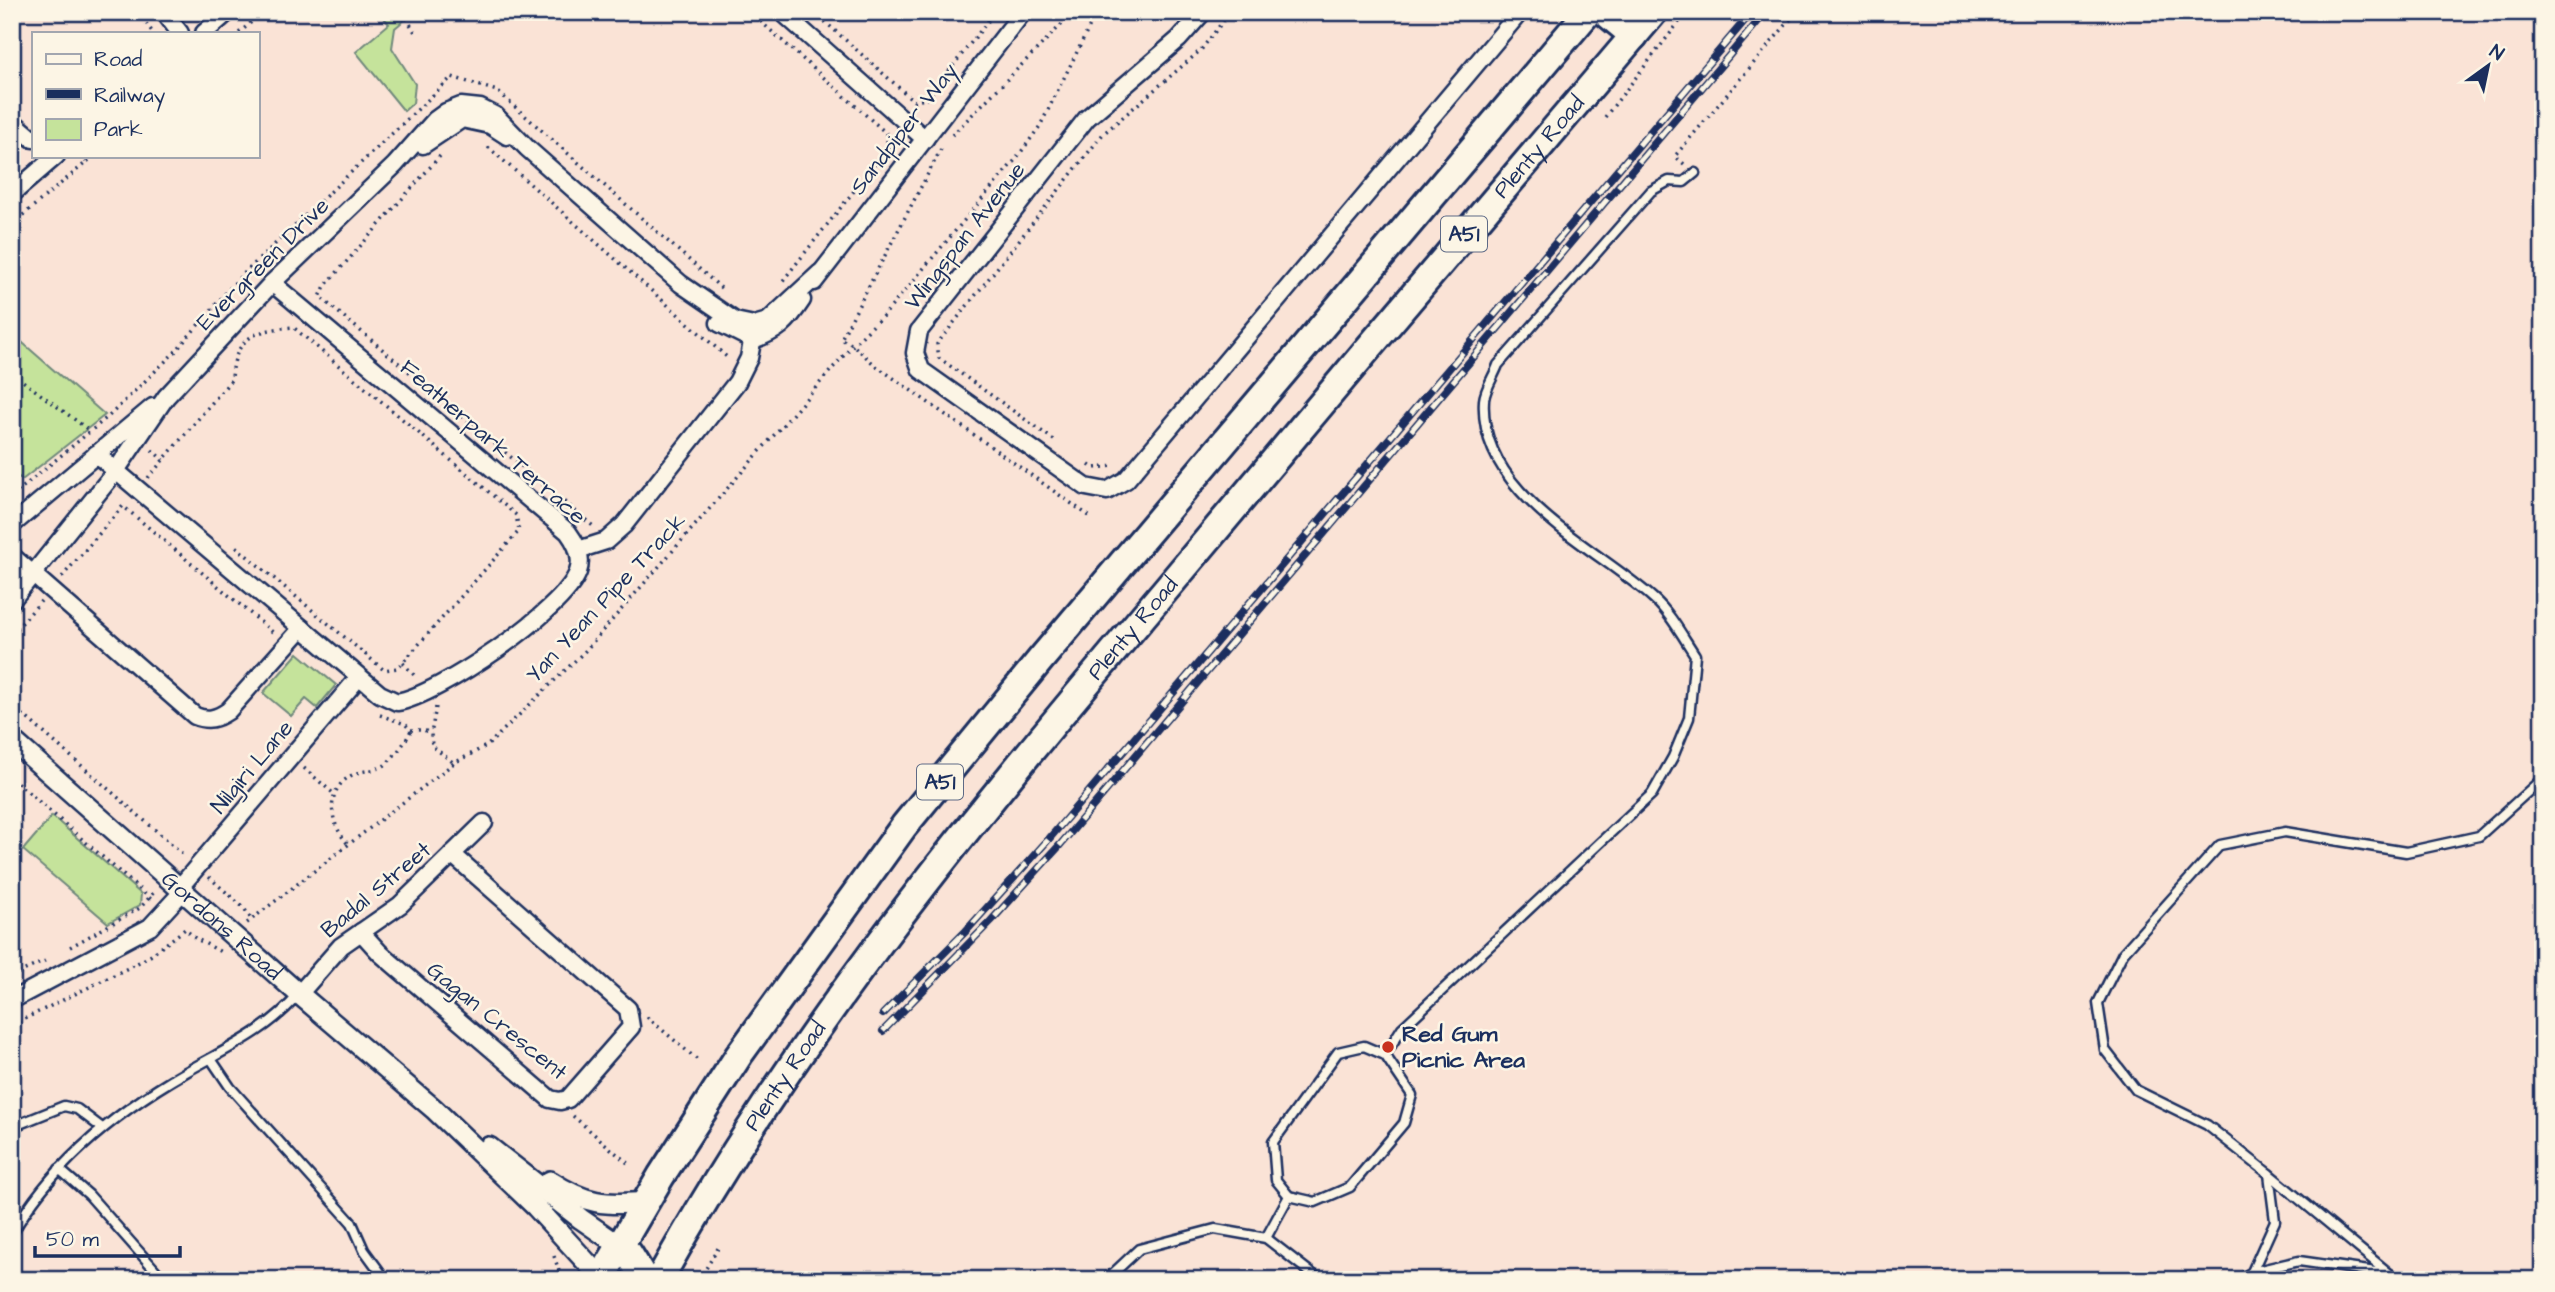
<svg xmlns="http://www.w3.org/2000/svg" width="2555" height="1292" font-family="'Architects Daughter',sans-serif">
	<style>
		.green { fill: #c5e39b; stroke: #70897c; stroke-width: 2 }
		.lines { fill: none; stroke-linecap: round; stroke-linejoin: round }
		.service-casing { stroke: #1b2f5e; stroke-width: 13 }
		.minor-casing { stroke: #1b2f5e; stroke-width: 21 }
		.tertiary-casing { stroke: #1b2f5e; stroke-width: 24 }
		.trunk-casing { stroke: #1b2f5e; stroke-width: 32 }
		.path { stroke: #1b2f5e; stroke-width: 3.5; stroke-dasharray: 2 5; stroke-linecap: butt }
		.service { stroke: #fcf5e5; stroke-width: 8 }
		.minor { stroke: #fcf5e5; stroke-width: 16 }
		.tertiary { stroke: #fcf5e5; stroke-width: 19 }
		.trunk { stroke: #fcf5e5; stroke-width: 26 }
		.rail-casing { stroke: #1b2f5e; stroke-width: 8 }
		.rail { stroke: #fcf5e5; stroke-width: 5; stroke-dasharray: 16; stroke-linecap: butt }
		.poi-dot { fill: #c8321e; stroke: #fcf5e5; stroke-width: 2.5 }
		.labels { text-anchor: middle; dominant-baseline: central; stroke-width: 5; stroke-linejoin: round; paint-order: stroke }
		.shield { fill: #fcf5e5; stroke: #5e6a86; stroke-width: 2 }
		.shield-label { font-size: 21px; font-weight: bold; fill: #1b2f5e }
		.street-label { font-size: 23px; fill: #1b2f5e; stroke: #fcf5e5 }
		.poi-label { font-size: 23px; font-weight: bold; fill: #1b2f5e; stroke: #fcf5e5; text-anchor: start }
	</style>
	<rect width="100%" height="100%" fill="#fae3d6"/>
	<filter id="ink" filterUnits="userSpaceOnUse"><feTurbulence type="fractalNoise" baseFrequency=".0143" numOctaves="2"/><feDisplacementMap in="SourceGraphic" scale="14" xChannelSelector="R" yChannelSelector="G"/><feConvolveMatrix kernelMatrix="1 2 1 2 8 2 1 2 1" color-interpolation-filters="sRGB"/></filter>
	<g filter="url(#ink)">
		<g class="green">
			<polygon points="379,12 414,12 395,28 392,48 415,84 413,103 404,111 356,52 389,24"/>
			<polygon points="16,337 105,415 22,480 12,471 12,340"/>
			<polygon points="298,653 336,685 317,708 306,699 291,716 263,693"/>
			<polygon points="52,816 141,894 140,905 108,923 23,850"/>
		</g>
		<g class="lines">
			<defs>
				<g id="service">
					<polygon points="1364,1046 1385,1055 1412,1095 1404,1123 1350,1187 1315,1202 1289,1196 1276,1180 1273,1142 1338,1052"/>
					<path d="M1385,1055L1402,1028L1652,794L1673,757L1689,718L1695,655C1683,637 1670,613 1654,599C1595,546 1478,494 1484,400C1485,389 1494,376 1498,365L1651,191L1669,181L1684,182L1695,173"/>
					<polyline points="211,1059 230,1087 352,1223 364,1250 386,1280"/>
					<polyline points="12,1127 64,1106 77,1109 102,1128"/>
					<polyline points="59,1169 89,1195 164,1280"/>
					<polyline points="2269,1174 2390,1274"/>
					<path d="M12,1234C52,1163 116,1112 186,1072C226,1049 268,1031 299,994"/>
					<polyline points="1266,1238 1289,1196"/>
					<polyline points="2252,1272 2299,1261 2390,1274 2398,1280"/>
					<polyline points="1106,1280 1139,1249 1215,1229 1266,1238 1320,1280"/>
					<polyline points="2239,1280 2252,1272 2275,1221 2269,1174 2207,1125 2136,1090 2105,1050 2098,1003 2123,953 2220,845 2285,832 2406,852 2479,836 2543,778"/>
				</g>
				<g id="minor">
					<polyline points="164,12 180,33"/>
					<polyline points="782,12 925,139"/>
					<polyline points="1203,12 1179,39 1087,118 919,331 915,353 921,370 1086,487 1107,491 1126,480 1520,12"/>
					<polyline points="204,33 228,12"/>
					<polyline points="12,121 33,139"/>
					<polyline points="423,145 462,119 490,125 507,136"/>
					<polyline points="12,194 56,156"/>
					<polyline points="814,282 1023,12"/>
					<path d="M719,323L753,340C778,331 787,323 802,300"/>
					<path d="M96,454L380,694L397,702C437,696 564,611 578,572C583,558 577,544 568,532L272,283"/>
					<polyline points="12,525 153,407"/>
					<polyline points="578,550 606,541 624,525 737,382 749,358 754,331"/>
					<path d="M12,556L195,716C208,721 216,719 228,711L302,628"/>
					<polyline points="12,600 115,472 166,397 272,283 395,165 435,120 446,112 461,106 480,108 496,116 527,148 681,284 735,321 754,325 768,321 820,273"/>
					<polyline points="180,887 359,677"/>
					<polyline points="361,932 380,953 550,1099 560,1101 568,1099 631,1027 628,1009 452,854"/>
					<polyline points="299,994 341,946 400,905 484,823"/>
					<polyline points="12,1000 150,927 184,890"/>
				</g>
				<g id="tertiary">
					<path id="s1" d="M12,740L299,994L434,1109L536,1207L601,1278"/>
					<polyline points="489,1147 581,1219 620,1246"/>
					<path d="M550,1181C585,1204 606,1206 646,1202"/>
				</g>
				<g id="trunk">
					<polyline points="1605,12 1634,36"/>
					<polyline points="620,1246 629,1254 645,1280"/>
					<polyline points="600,1280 661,1176 739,1055 904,826 1041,659 1588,12"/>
					<path id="s2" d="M659,1280C798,1028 982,807 1167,588C1328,395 1491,203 1654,12"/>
				</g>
			</defs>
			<use href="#service" class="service-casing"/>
			<use href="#minor" class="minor-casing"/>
			<use href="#tertiary" class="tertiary-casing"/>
			<use href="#trunk" class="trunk-casing"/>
			<g class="path">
				<polyline points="138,12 153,33"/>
				<polyline points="192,12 195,16 198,14"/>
				<polyline points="403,12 416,34"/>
				<polyline points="750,12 886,133 888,148 781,283"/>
				<polyline points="814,12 914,101 927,99 995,12"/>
				<polyline points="239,33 263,12"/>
				<polyline points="12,97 21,105"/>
				<polyline points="1605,117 1687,12"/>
				<polyline points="952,135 1074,12"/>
				<polyline points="488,147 729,359"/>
				<polyline points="941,149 841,339 853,345 875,365 1092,518"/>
				<polyline points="12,154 21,161 19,162"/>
				<polyline points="81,156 86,162"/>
				<polyline points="440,156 325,286 320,297 593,526"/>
				<polyline points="1684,164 1675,156 1797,12"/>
				<polyline points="12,224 94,156"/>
				<polyline points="12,373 90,431"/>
				<polyline points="1054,440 939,358 937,344 1103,134 1201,50 1230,12"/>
				<polyline points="152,450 163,460"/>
				<polyline points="1089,465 1093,468 1115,466"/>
				<path d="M148,478L232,379C234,337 255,330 293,327L516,515L519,531L398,668L384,670L234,545"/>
				<polyline points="12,496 110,415 175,352 237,280 452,77 497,91 721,288"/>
				<polyline points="62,577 123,506 276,635"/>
				<polyline points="12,634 41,601"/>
				<polyline points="403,663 416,677"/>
				<polyline points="12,705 184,855"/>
				<polyline points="436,707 431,734 432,746 454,763"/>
				<polyline points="380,715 405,724 411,730 424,730 431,734"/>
				<polyline points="304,768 334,794"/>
				<polyline points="12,778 152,900"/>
				<path d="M347,843C329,822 324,789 354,774C363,770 377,771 385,765C394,757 407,741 411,730"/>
				<polyline points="209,877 244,908 251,919"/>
				<polyline points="247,923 454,763 488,745 585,651 853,345 886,313 1016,159 1040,126 1097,12"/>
				<polyline points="70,947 140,908 156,890"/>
				<polyline points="12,976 45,961"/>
				<polyline points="647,1017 700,1062"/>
				<polyline points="12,1025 130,967 150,956 185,929 195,938 221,952"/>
				<polyline points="573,1116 631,1166"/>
				<polyline points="554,1256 560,1274 557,1280"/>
				<polyline points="699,1280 720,1245"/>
			</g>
			<use href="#service" class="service"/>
			<use href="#minor" class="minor"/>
			<use href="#tertiary" class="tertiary"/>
			<use href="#trunk" class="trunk"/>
			<defs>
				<g id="rail">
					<polyline points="883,1014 966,931 1048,840 1752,12"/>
					<polyline points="883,1031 991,921 1060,845 1766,12"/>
				</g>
			</defs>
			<use href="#rail" class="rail-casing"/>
			<use href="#rail" class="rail"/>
		</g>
	</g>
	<circle class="poi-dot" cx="1388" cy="1047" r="7"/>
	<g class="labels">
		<g class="shield">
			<rect x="1441" y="216.5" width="46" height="35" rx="5"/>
			<rect x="917" y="764.5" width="46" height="35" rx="5"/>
		</g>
		<g class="shield-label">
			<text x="1464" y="234">A51</text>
			<text x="940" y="782">A51</text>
		</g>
		<g class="street-label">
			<text transform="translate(904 129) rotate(-52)">Sandpiper Way</text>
			<text stroke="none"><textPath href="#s2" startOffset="1437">Plenty Road</textPath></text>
			<text transform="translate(965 236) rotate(-52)">Wingspan Avenue</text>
			<text transform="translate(263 264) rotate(-45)">Evergreen Drive</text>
			<text transform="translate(493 442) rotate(41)">Featherpark Terrace</text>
			<text transform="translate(606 598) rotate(-47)">Yan Yean Pipe Track</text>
			<text stroke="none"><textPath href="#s2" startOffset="807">Plenty Road</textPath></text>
			<text transform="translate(252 767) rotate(-50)">Nilgiri Lane</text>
			<text transform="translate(376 890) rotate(-40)">Badal Street</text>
			<text stroke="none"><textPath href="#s1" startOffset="280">Gordons Road</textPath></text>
			<text transform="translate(497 1021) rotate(39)">Gagan Crescent</text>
			<text stroke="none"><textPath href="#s2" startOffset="240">Plenty Road</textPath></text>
		</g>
		<g class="poi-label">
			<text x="1402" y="1034">Red Gum<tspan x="1402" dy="26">Picnic Area</tspan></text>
		</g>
	</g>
	<rect width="2555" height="1292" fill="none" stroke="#fcf5e5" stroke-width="42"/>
	<rect x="21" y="21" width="2513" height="1250" fill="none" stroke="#1b2f5e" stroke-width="2.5" filter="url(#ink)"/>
	<rect x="32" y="32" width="228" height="126" fill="#fcf5e5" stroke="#a2a6af" stroke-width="2"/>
	<rect x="46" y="54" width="35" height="10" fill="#fcf5e5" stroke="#a2a6af" stroke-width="2"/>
	<text x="94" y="66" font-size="21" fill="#1b2f5e">Road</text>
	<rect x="46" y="89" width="35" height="10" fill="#1b2f5e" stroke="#a2a6af" stroke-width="2"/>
	<text x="94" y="102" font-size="21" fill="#1b2f5e">Railway</text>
	<rect x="46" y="119" width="35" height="21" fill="#c5e39b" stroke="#a2a6af" stroke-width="2"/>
	<text x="94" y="136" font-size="21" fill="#1b2f5e">Park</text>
	<g transform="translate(2488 66) rotate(33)" stroke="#fcf5e5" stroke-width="5" paint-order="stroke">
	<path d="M0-5L12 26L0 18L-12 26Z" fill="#1b2f5e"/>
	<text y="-10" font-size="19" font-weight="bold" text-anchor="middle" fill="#1b2f5e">N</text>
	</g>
	<path d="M35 1246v10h145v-10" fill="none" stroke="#1b2f5e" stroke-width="3.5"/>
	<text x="46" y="1246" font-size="21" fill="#1b2f5e" stroke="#fcf5e5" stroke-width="5" paint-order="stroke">50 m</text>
</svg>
